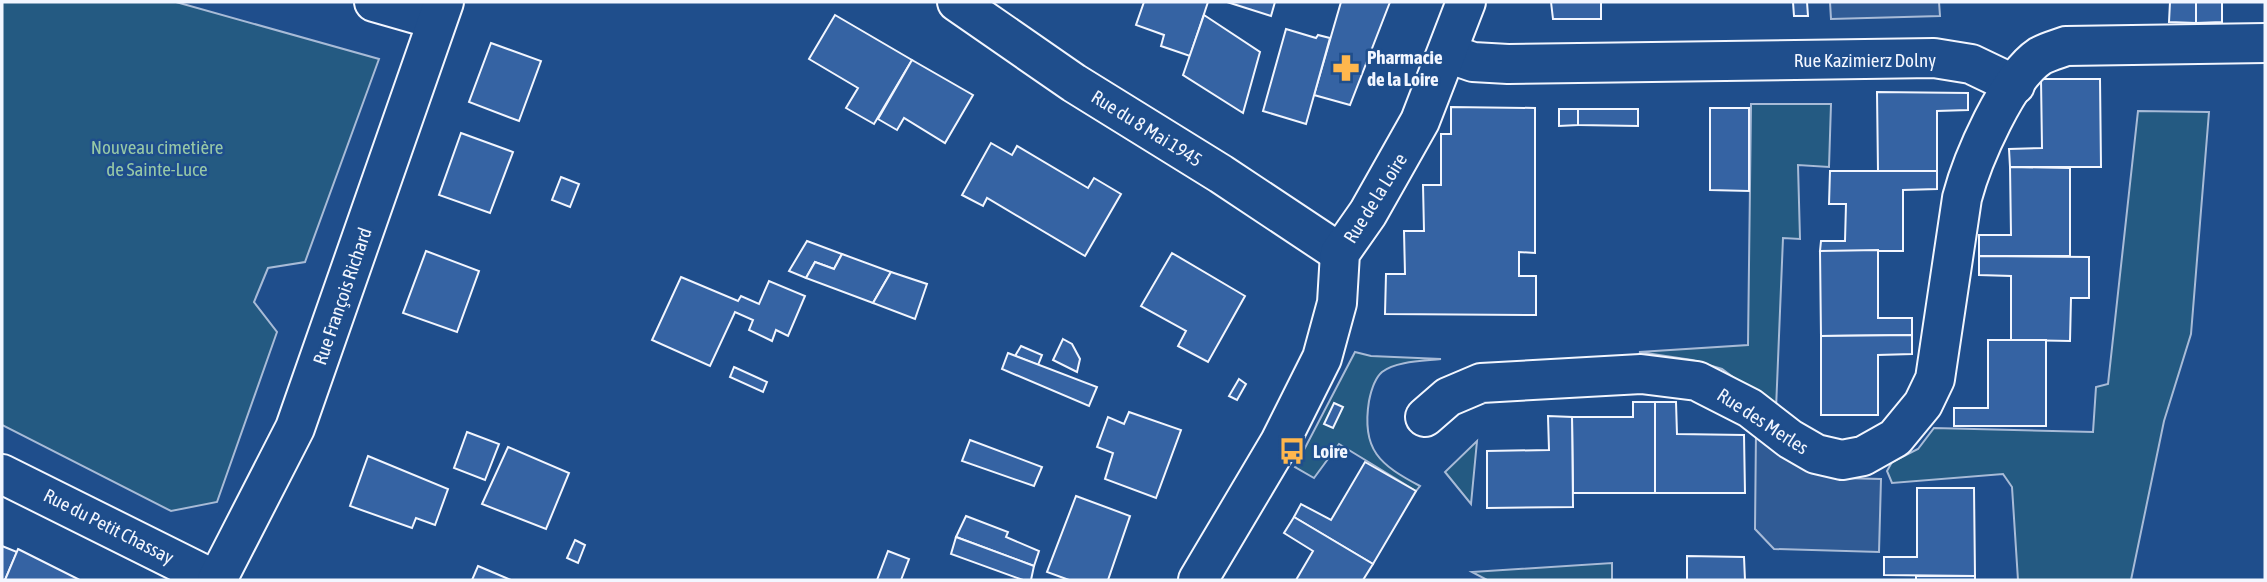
<svg xmlns="http://www.w3.org/2000/svg" width="2267" height="582" font-family="'Asap Condensed',sans-serif">
	<style>
		.green { fill: #245a82; stroke: #a8bbd7; stroke-width: 2 }
		.parking { fill: #305b95; stroke: #a8bbd7; stroke-width: 2 }
		.building { fill: #3563a3; stroke: #f2f6ff; stroke-width: 2 }
		.lines { fill: none; stroke-linecap: round; stroke-linejoin: round }
		.minor-casing { stroke: #f2f6ff; stroke-width: 42 }
		.minor { stroke: #1f4e8c; stroke-width: 38 }
		.labels { text-anchor: middle; dominant-baseline: central; stroke-width: 5; stroke-linejoin: round; paint-order: stroke }
		.poi-label { font-size: 19px; font-weight: bold; fill: #f2f6ff; stroke: #1f4e8c; text-anchor: start }
		.street-label { font-size: 19px; fill: #f2f6ff; stroke: #1f4e8c }
		.park-label { font-size: 19px; fill: #97c8a6; stroke: #1f4e8c }
	</style>
	<rect width="100%" height="100%" fill="#1f4e8c"/>
	<g class="green">
		<polygon points="2,2 176,2 379,59 305,262 268,268 254,302 277,332 217,502 171,511 2,425"/>
		<polygon points="1751,104 1831,104 1829,167 1798,165 1800,239 1783,238 1776,409 1722,369 1692,360 1639,352 1748,345"/>
		<polygon points="2138,111 2209,112 2191,334 2164,421 2131,580 2018,580 2012,487 2003,474 1892,483 1887,471 1892,462 1918,449 1934,428 2093,432 2096,387 2108,384"/>
		<path d="M1355,352L1371,356L1441,359C1424,361 1396,361 1382,372C1374,379 1371,391 1369,401C1361,450 1380,465 1420,486L1416,491L1339,444L1314,478L1295,467Z"/>
		<polygon points="1477,441 1471,504 1445,472"/>
		<polygon points="1612,563 1612,580 1487,580 1472,572"/>
	</g>
	<g class="parking">
		<polygon points="1830,2 1939,2 1940,16 1831,19"/>
		<polygon points="1756,431 1842,478 1881,479 1879,552 1774,549 1755,529"/>
	</g>
	<g class="building">
		<polygon points="1144,2 1208,2 1190,56 1161,46 1164,35 1136,25"/>
		<polygon points="1227,2 1275,2 1271,16"/>
		<polygon points="1341,2 1390,2 1350,105 1314,95"/>
		<polygon points="1551,2 1601,2 1601,19 1553,19"/>
		<polygon points="1793,2 1807,2 1808,16 1794,16"/>
		<polygon points="2170,2 2196,2 2196,23 2169,22"/>
		<polygon points="2196,2 2222,2 2222,22 2196,23"/>
		<polygon points="835,15 912,60 874,124 846,108 858,88 809,59"/>
		<polygon points="1204,15 1260,52 1243,113 1183,75"/>
		<polygon points="1286,29 1316,38 1318,35 1330,38 1306,124 1263,111"/>
		<polygon points="491,43 541,61 519,121 469,102"/>
		<polygon points="912,60 973,95 945,143 904,118 897,130 878,119"/>
		<polygon points="2041,79 2100,79 2101,167 2010,167 2009,149 2042,148"/>
		<polygon points="1877,92 1968,93 1968,110 1937,111 1937,171 1878,171"/>
		<polygon points="1451,107 1535,108 1535,253 1519,252 1519,276 1536,276 1536,315 1385,314 1386,274 1405,274 1404,231 1424,231 1423,185 1441,185 1441,134 1451,134"/>
		<polygon points="1710,108 1749,108 1749,191 1710,190"/>
		<polygon points="1559,109 1578,109 1578,125 1559,126"/>
		<polygon points="1578,109 1638,109 1638,126 1578,125"/>
		<polygon points="461,133 513,152 490,213 439,195"/>
		<polygon points="991,143 1012,155 1017,146 1088,188 1094,178 1121,194 1085,256 987,198 983,206 962,195"/>
		<polygon points="2010,167 2070,168 2070,256 1979,256 1979,235 2011,235"/>
		<polygon points="1830,171 1937,171 1937,189 1903,190 1903,251 1820,251 1821,241 1845,241 1846,204 1829,204"/>
		<polygon points="561,177 579,184 570,207 552,200"/>
		<polygon points="807,241 842,254 834,269 815,262 806,278 789,271"/>
		<polygon points="1878,250 1878,318 1912,318 1912,335 1821,336 1820,251"/>
		<polygon points="426,251 479,271 457,332 403,313"/>
		<polygon points="1172,253 1245,296 1208,362 1178,346 1186,331 1141,306"/>
		<polygon points="842,254 891,272 873,303 806,278 815,262 834,269"/>
		<polygon points="1979,256 2089,257 2089,298 2071,298 2070,341 2011,340 2011,276 1979,275"/>
		<polygon points="891,272 927,284 915,319 873,303"/>
		<polygon points="681,277 738,301 741,296 759,304 769,281 805,296 788,336 776,330 772,341 749,330 753,320 735,312 710,366 652,340"/>
		<polygon points="1912,335 1912,354 1878,355 1878,415 1821,415 1821,336"/>
		<polygon points="1063,339 1072,344 1080,359 1077,372 1053,360"/>
		<polygon points="1988,340 2046,340 2046,426 1954,426 1954,408 1988,408"/>
		<polygon points="1021,346 1042,355 1038,365 1015,356"/>
		<polygon points="1008,353 1097,387 1089,406 1002,369"/>
		<polygon points="734,367 767,382 763,392 730,377"/>
		<polygon points="1239,379 1246,384 1237,400 1229,396"/>
		<polygon points="1633,402 1655,402 1655,493 1573,493 1572,417 1633,417"/>
		<polygon points="1655,402 1676,402 1677,434 1744,435 1745,493 1655,493"/>
		<polygon points="1334,403 1343,407 1333,428 1324,424"/>
		<polygon points="1129,412 1181,430 1156,498 1105,479 1113,453 1097,447 1108,417 1124,424"/>
		<polygon points="1548,416 1572,417 1573,507 1487,508 1487,451 1549,450"/>
		<polygon points="467,432 499,444 485,480 454,468"/>
		<polygon points="970,440 1042,467 1034,486 962,461"/>
		<polygon points="508,447 569,473 546,529 482,504"/>
		<polygon points="368,456 448,489 435,525 416,518 412,528 350,506"/>
		<polygon points="1365,462 1416,491 1373,564 1294,517 1301,504 1331,520"/>
		<polygon points="1917,488 1974,488 1975,576 1884,575 1884,557 1917,557"/>
		<polygon points="1076,496 1130,516 1108,580 1069,580 1047,572"/>
		<polygon points="966,516 1008,532 1006,537 1039,551 1034,566 956,537"/>
		<polygon points="1294,517 1373,564 1363,580 1296,580 1313,551 1284,533"/>
		<polygon points="956,537 1034,566 1031,580 1023,580 951,554"/>
		<polygon points="575,540 585,545 578,563 567,558"/>
		<polygon points="2,546 17,552 5,580 2,580"/>
		<polygon points="18,549 78,579 77,580 5,580"/>
		<polygon points="888,551 909,559 901,580 877,580"/>
		<polygon points="1687,556 1744,557 1745,580 1687,580"/>
		<polygon points="478,566 511,580 472,580"/>
		<rect x="1916" y="576" width="59" height="4"/>
	</g>
	<g class="lines">
		<defs>
			<g id="minor">
				<polyline points="374,2 437,20"/>
				<polyline points="957,2 1074,83 1221,174 1340,253"/>
				<polyline points="1447,53 1473,62 1508,64 1934,58 1971,64 2015,85"/>
				<path d="M1425,417L1448,397L1481,383L1641,374L1697,381L1750,408L1790,439L1816,454L1842,460L1863,456L1895,438L1923,404L1935,379L1962,198C1972,160 2007,78 2040,56C2047,52 2058,49 2066,46L2265,43"/>
				<polyline points="2,474 215,580"/>
				<polyline points="217,580 295,428 444,2"/>
				<polyline points="1198,580 1280,442 1322,358 1337,303 1340,253 1368,213 1420,121 1466,2"/>
			</g>
		</defs>
		<use href="#minor" class="minor-casing"/>
		<use href="#minor" class="minor"/>
	</g>
	<defs>
		<symbol id="pharmacy-bare" viewBox="-9 -9 18 18"><path d="M-2-6h4v4h4v4h-4v4h-4v-4h-4v-4h4Z" fill="#ffb74d" stroke="#1f4e8c" stroke-width="2.5" paint-order="stroke"/></symbol>
		<symbol id="bus-bare" viewBox="-9 -9 18 18"><path d="M-5-6H5V4H4V6H2V4H-2V6H-4V4H-5ZM-3.5-4V0h7V-4ZM-3.5 1.2v1.5H-2V1.2ZM2 1.2v1.5H3.5V1.2Z" fill="#ffb74d" stroke="#1f4e8c" stroke-width="2.5" paint-order="stroke"/></symbol>
	</defs>
	<g fill-rule="evenodd">
		<use href="#pharmacy-bare" x="1327" y="49" width="38" height="38"/>
		<use href="#bus-bare" x="1273" y="432" width="38" height="38"/>
	</g>
	<g class="labels">
		<g class="poi-label">
			<text x="1367" y="57">Pharmacie<tspan x="1367" dy="22">de la Loire</tspan></text>
			<text x="1313" y="451">Loire</text>
		</g>
		<g class="street-label">
			<text x="1865" y="60">Rue Kazimierz Dolny</text>
			<text transform="translate(1147 128) rotate(32)">Rue du 8 Mai 1945</text>
			<text transform="translate(1375 198) rotate(-58)">Rue de la Loire</text>
			<text transform="translate(342 296) rotate(-71)">Rue François Richard</text>
			<text transform="translate(1763 421) rotate(33)">Rue des Merles</text>
			<text transform="translate(109 526) rotate(27)">Rue du Petit Chassay</text>
		</g>
		<g class="park-label">
			<text x="157" y="147">Nouveau cimetière<tspan x="157" dy="22">de Sainte-Luce</tspan></text>
		</g>
	</g>
	<rect width="2267" height="582" fill="none" stroke="#f2f6ff" stroke-width="7"/>
</svg>
